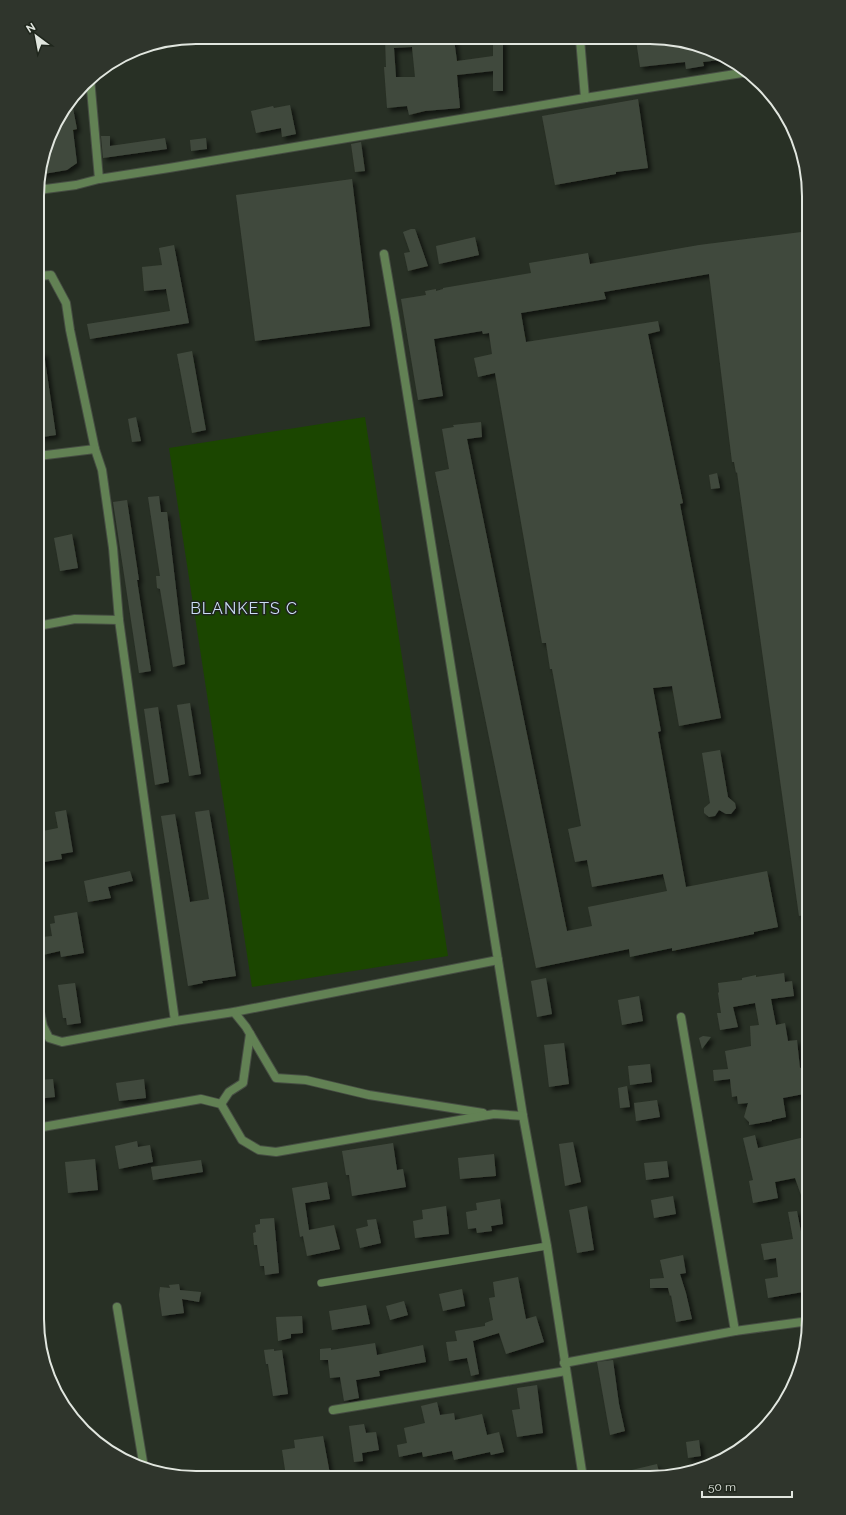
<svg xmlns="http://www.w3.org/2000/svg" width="846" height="1515" font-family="Raleway,sans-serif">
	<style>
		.green { fill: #1b4600 }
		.building { fill: #41493d; fill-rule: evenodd; filter: url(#shadow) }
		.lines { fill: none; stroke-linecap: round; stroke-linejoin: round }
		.service-casing { stroke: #464d43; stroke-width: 8 }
		.minor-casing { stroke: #464d43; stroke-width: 10 }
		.service { stroke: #628154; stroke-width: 7 }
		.minor { stroke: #628154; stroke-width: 8 }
		.labels { text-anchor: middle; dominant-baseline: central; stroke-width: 3; stroke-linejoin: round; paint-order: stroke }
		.quarter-label { font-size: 16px; letter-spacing: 1px; fill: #cbdcf6; stroke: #1f261c }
		.rim { fill: none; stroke: #e1e6df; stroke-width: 2 }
	</style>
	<defs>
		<filter id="shadow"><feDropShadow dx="3.5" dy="3.5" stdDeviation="2" flood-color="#0009"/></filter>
	</defs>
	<rect width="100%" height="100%" fill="#283025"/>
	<polygon class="green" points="365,417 448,956 252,987 169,448"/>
	<g class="building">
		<path d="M385,38L454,39L457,61L493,56V41H503V91H493V71L457,75L460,108L425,111L409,115L407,106L387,108L384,67H386ZM412,47L415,77H396L394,48Z"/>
		<polygon points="636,40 681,40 720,53 729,59 703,62 704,66 686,69 685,62 640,67"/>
		<polygon points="638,99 648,168 616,172 616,174 555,185 542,116"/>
		<polygon points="290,105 296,134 282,137 281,128 256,133 251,111 273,106 274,108"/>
		<polygon points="73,108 77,129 73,130 77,163 67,170 38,175 53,125 66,109"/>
		<polygon points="101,136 110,136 110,146 165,138 167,149 103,158"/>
		<polygon points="206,138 207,149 191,151 190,140"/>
		<polygon points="361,142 365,171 355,172 351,144"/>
		<polygon points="352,179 370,326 255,341 236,195"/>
		<polygon points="411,229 415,229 428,266 408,271 404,253 410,252 403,232"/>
		<polygon points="809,231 809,914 799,916 737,472 736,473 734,462 732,462 709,274 604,292 606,299 521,313 526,342 658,321 660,331 648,334 683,503 680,504 721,718 679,726 672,686 653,688 661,731 658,732 686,887 767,871 778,927 754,932 754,934 672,951 672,948 630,957 629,949 536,968 435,472 449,469 442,429 454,427 453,425 481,422 482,437 467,439 567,931 592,926 588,907 667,891 663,874 592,887 587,860 575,862 568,829 581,826 552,669 550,669 546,643 542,643 495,373 478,377 474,358 492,354 489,333 483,334 482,331 434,339 443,396 418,400 401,299 426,295 425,291 436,289 436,291 443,289 443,288 531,273 529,263 588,253 590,264 699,245"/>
		<polygon points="475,237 479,255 439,264 436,246"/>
		<polygon points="174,245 189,323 90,339 87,324 170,311 166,289 144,291 142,267 162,265 159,248"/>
		<polygon points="192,351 206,430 192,433 177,354"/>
		<polygon points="38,353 44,353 56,435 43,437 43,436 38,437"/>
		<polygon points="136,417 141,441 132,442 128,419"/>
		<polygon points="717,473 720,488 711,489 709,475"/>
		<polygon points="159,496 161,512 167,512 185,664 173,667 160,589 157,588 156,576 160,576 148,497"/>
		<polygon points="127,500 139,580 137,580 151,671 139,673 113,502"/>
		<polygon points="72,534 78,568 60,571 54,538"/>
		<polygon points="190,703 201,774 189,776 177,705"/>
		<polygon points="158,707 169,782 155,785 144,709"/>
		<polygon points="720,750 728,797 735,803 736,808 731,814 726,814 719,810 715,816 709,817 704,813 704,808 710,803 702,753"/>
		<polygon points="66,810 73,852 61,854 62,859 38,863 38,832 58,828 55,812"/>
		<polygon points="209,810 224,897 236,976 202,981 203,983 188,986 161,816 175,814 190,902 209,899 195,812"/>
		<polygon points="130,871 133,881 108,887 111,898 88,902 84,881"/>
		<polygon points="77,912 84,953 61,957 60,951 43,955 42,937 52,936 50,924 55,923 54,916"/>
		<polygon points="784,973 785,982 792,981 794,996 771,999 776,1025 785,1023 788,1041 797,1040 800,1068 809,1067 809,1093 783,1098 786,1117 772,1120 772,1121 749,1125 749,1122 744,1117 748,1103 738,1104 737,1096 732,1097 730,1079 714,1081 713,1070 728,1069 725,1051 751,1046 750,1026 759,1025 755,1003 733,1007 738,1027 720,1030 717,1013 721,1013 718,993 719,992 718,983 742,980 742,978 756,975 756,977"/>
		<polygon points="546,978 552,1014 537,1017 531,981"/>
		<polygon points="75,983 81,1023 67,1025 66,1018 63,1018 58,985"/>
		<polygon points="639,996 643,1021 622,1025 618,1000"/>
		<polygon points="703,1036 711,1037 702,1049 699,1038"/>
		<polygon points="564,1043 569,1084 549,1087 544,1045"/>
		<polygon points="650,1064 652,1082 630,1085 628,1066"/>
		<polygon points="53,1079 55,1097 37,1099 37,1080"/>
		<polygon points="144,1079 146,1098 119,1101 116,1083"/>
		<polygon points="627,1086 630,1107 620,1108 618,1088"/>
		<polygon points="657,1100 660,1117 636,1121 634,1103"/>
		<polygon points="755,1135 758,1148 809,1136 809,1155 801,1157 805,1177 809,1176 809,1193 801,1195 795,1178 775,1182 778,1198 753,1203 749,1181 753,1180 743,1138"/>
		<polygon points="137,1141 138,1147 150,1145 153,1162 119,1169 115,1146"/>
		<polygon points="573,1142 581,1182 565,1186 559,1144"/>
		<polygon points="393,1143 397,1170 403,1169 406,1187 352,1196 349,1175 346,1175 342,1151"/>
		<polygon points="494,1154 496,1176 460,1179 458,1158"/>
		<polygon points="95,1159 98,1190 68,1193 65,1162"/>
		<polygon points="201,1160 203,1172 153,1180 151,1167"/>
		<polygon points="667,1161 669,1177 646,1180 644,1163"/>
		<polygon points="327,1182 330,1199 305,1203 309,1230 334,1225 340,1249 307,1256 303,1236 300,1237 292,1188"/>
		<polygon points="673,1196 676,1214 654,1218 651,1200"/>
		<polygon points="500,1199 503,1224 491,1226 492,1231 477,1233 476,1228 468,1229 466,1212 477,1210 476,1203"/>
		<polygon points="446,1206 449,1234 415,1238 413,1221 423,1219 422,1210"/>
		<polygon points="587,1206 594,1250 577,1253 569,1210"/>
		<polygon points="797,1211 802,1237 809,1236 809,1291 768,1298 765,1279 778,1277 776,1258 764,1260 761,1244 793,1239 788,1212"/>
		<polygon points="274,1218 279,1273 265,1275 264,1266 260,1266 257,1245 254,1245 253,1233 256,1232 255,1225 260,1224 260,1219"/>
		<polygon points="376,1219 381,1243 360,1248 356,1229 368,1226 367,1220"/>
		<polygon points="683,1255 686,1273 680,1274 686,1293 692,1319 676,1322 671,1295 670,1296 668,1288 650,1288 650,1279 664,1278 660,1260"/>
		<polygon points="518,1277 526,1319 536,1316 544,1342 506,1354 499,1333 473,1341 479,1374 471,1376 467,1358 449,1361 446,1342 457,1341 455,1331 485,1326 485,1323 493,1320 489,1298 495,1297 493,1282"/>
		<polygon points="179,1284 180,1290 201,1292 199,1302 182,1299 184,1313 162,1316 159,1295 160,1287 170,1288 169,1285"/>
		<polygon points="462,1289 465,1306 443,1311 439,1294"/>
		<polygon points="404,1301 408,1315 390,1320 386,1306"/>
		<polygon points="366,1305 370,1324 332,1330 329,1311"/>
		<polygon points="302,1316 303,1333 291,1334 291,1338 278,1341 276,1317"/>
		<polygon points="375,1343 377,1355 423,1345 426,1362 379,1371 380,1376 356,1380 359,1398 344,1401 340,1377 330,1378 328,1360 320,1360 320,1349 331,1348 331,1350"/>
		<polygon points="274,1349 274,1351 282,1350 288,1394 273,1396 268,1364 266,1364 264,1350"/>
		<polygon points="613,1360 619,1404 625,1431 610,1435 597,1362"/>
		<polygon points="537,1385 543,1433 517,1437 512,1410 520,1409 517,1388"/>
		<polygon points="437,1402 440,1415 454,1413 455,1420 482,1414 487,1435 499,1432 504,1452 491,1455 490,1452 454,1460 452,1451 423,1457 422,1452 399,1457 397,1445 407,1443 404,1428 425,1423 421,1406"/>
		<polygon points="364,1424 366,1433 376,1432 379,1450 362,1453 363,1461 354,1462 349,1426"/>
		<polygon points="323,1436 330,1474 314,1477 300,1477 299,1474 286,1476 282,1450 295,1448 294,1440"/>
		<polygon points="699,1440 701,1456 688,1458 686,1442"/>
		<polygon points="657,1464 660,1476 650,1478 615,1478 615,1474"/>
	</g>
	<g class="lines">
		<defs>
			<polyline id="service" points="321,1283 547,1246"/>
			<g id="minor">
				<polyline points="580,39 585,98"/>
				<polyline points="90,78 99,179 169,168 585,98 748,72"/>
				<polyline points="38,190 76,185 99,179"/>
				<polyline points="384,254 395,318 523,1116 547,1246 583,1478"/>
				<polyline points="38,276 51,275 66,303 70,330 95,449 102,470 113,548 119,620 175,1021"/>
				<polyline points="38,456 95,449"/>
				<polyline points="38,626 75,619 119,620"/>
				<polyline points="37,998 43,1026 49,1038 62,1042 175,1021 234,1012 498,960"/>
				<polyline points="234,1012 246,1027 276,1078 306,1080 369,1095 483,1113"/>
				<polyline points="681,1017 735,1331"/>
				<polyline points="221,1104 229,1092 243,1083 250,1034"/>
				<polyline points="37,1128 201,1099 221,1104 242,1140 259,1150 276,1152 494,1114 523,1116"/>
				<polyline points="117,1307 144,1468"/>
				<polyline points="564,1363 735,1331 809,1321"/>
				<polyline points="333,1410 566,1371"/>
			</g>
		</defs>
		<use href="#service" class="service-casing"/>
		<use href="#minor" class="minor-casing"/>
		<use href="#service" class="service"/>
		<use href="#minor" class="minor"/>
	</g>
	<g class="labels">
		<g class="quarter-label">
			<text x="244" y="608">BLANKETS C</text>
		</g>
	</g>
	<path d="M0 0H846V1515H0ZM196 44H650A152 152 0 0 1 802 196V1319A152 152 0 0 1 650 1471H196A152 152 0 0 1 44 1319V196A152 152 0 0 1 196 44Z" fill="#2f352c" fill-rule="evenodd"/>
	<path class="rim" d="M196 44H650A152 152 0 0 1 802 196V1319A152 152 0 0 1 650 1471H196A152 152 0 0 1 44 1319V196A152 152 0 0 1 196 44Z"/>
	<g transform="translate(36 36) rotate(328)" stroke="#1f261c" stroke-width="3" paint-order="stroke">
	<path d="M0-3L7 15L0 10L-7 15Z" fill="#e1e6df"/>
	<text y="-6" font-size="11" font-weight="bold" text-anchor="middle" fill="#e1e6df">N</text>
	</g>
	<path d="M702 1491v6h90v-6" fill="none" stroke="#e1e6df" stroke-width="2"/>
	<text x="708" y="1491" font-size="12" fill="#e1e6df" stroke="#1f261c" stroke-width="3" paint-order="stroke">50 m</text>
</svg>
